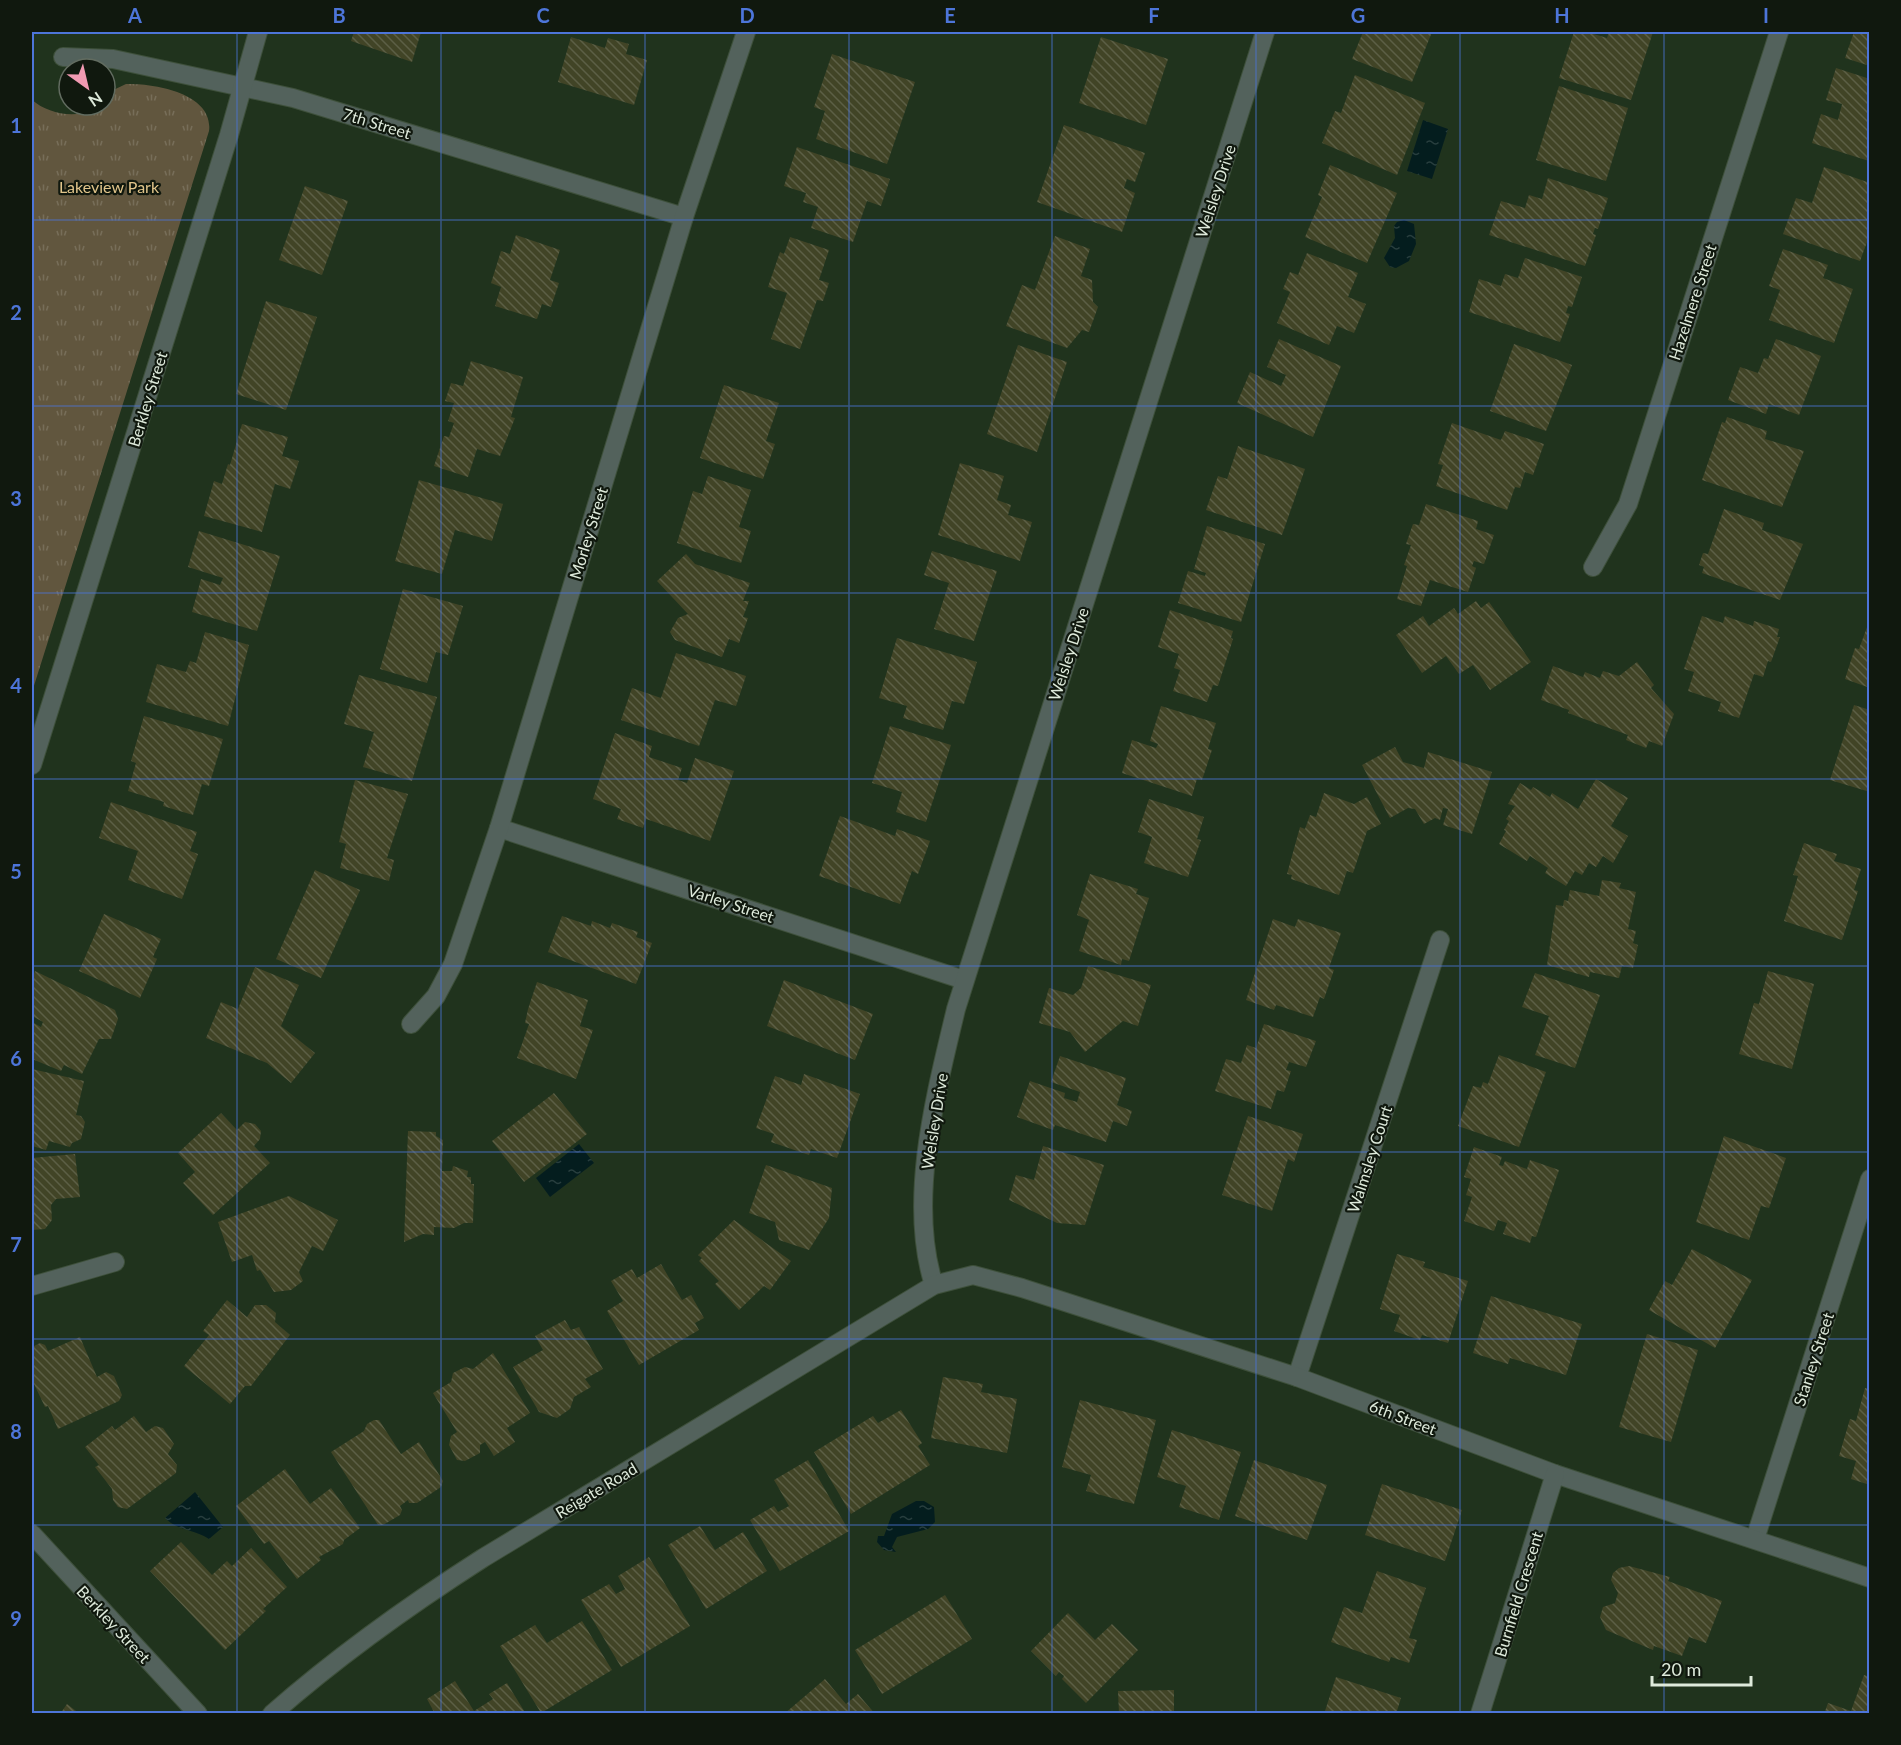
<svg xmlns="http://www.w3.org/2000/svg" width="1901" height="1745" font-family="Lato,sans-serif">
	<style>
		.grass { fill: url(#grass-tufts) }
		.water { fill: url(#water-ripples) }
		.building { fill: url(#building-back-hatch) }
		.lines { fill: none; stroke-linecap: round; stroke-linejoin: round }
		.minor-casing { stroke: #3e503b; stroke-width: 20 }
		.minor { stroke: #53625c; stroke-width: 18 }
		.grid { fill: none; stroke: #4d75d9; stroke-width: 1.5; stroke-opacity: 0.55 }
		.labels { text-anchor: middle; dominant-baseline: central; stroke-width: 4.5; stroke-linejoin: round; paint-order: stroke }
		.street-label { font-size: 16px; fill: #deeadb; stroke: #10180e }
		.park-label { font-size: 16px; fill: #e1c58b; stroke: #10180e }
		.neatline { fill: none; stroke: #4d75d9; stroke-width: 2 }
		.grid-label { font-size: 20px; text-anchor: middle; font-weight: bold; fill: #4d75d9 }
	</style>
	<defs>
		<pattern id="grass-tufts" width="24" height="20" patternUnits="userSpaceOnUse" patternTransform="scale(1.5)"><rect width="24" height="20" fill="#61563e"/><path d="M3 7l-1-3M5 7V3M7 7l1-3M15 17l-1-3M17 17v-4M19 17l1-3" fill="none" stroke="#776e59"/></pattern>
		<pattern id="water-ripples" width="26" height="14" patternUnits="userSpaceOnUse" patternTransform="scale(1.5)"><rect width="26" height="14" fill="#041d1e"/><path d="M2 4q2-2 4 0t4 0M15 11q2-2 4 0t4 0" fill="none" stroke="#283e3e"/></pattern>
		<pattern id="building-back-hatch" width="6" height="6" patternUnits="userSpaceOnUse" patternTransform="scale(1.5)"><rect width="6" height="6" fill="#414426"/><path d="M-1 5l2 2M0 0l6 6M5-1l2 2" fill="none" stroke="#5c5f45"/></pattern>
	</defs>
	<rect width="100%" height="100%" fill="#20331d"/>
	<path class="grass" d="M126,84C155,83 214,94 209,131L32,692V100C45,111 65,117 83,113C92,110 94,105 105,105V94Z"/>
	<g class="water">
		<polygon points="1423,120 1448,129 1432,179 1407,171"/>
		<polygon points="1404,220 1414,224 1416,244 1409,261 1396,268 1390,267 1384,258 1395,238 1394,226 1397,222"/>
		<polygon points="579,1144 594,1163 550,1197 536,1178"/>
		<path d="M195,1492L223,1527L209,1539C194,1529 178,1531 165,1518Z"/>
		<polygon points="916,1501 924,1501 934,1507 935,1522 928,1529 897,1537 892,1547 896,1552 884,1550 877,1542 878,1536 884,1536 892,1514"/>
	</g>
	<g class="building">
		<polygon points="354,32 421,32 412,62 351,41"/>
		<polygon points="1363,32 1432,32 1412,82 1352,59"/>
		<polygon points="1574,32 1587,32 1607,38 1609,32 1653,32 1631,100 1559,78"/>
		<polygon points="1854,32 1870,32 1870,66 1845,58"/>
		<polygon points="571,37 605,48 608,38 629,44 626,54 647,60 634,105 558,82"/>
		<polygon points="1101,37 1168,59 1146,125 1079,103"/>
		<polygon points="832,54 915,82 887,164 816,139 825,111 814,107"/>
		<polygon points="1836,68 1870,79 1869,161 1812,143 1821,114 1838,120 1842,104 1826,100"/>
		<polygon points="1355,75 1425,103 1397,175 1322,143 1335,111 1341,113"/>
		<polygon points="1559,86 1628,108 1606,181 1536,160"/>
		<polygon points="1064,125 1145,153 1135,182 1127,179 1124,188 1135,193 1122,232 1037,202"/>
		<polygon points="797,147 890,179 881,206 867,201 853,242 811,228 818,207 803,202 806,193 784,186"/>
		<polygon points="1330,165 1397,193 1367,263 1305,237 1322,197 1318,195"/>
		<polygon points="1824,167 1870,183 1870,234 1860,261 1783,234 1796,198 1812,203"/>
		<polygon points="1548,178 1608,198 1598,229 1595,228 1593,234 1596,235 1585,266 1489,235 1501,201 1525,208 1529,195 1542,199"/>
		<polygon points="305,186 348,201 322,275 279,260"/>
		<polygon points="516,235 560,250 550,280 559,283 551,307 542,304 537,319 495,306 501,287 491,283 501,251 510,254"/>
		<polygon points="1055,236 1090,249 1081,276 1092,280 1093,302 1098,307 1089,332 1082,330 1067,348 1006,326 1022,285 1035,290"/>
		<polygon points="790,237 829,250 819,280 829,283 823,301 817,300 800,349 771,339 787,293 768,287 780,252 784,254"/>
		<polygon points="1783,249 1828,265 1823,278 1853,289 1834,343 1769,320 1780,290 1769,286"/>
		<polygon points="1307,253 1358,273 1348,297 1366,304 1354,333 1337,326 1329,345 1277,323 1290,292 1283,289 1290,272 1298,275"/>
		<polygon points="1525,258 1582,277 1572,307 1568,306 1566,313 1570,314 1560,342 1469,312 1479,279 1501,286 1505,274 1518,278"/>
		<polygon points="266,301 317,317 286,410 236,394"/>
		<polygon points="1279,339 1341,366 1313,437 1237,403 1250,372 1281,386 1286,375 1267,367"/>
		<polygon points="1776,339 1821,356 1799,415 1769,404 1766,414 1728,400 1740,367 1758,373 1764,358 1768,359"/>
		<polygon points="1514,344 1572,365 1546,431 1490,411"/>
		<polygon points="1018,345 1067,362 1037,452 987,434"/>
		<polygon points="471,361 523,377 511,417 515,418 500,456 477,449 468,477 434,466 444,436 449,437 454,423 448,421 454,403 445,401 451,383 463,386"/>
		<polygon points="724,385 779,403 766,441 775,444 763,479 700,458"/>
		<polygon points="1727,417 1767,431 1765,439 1804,451 1782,507 1702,480 1722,422 1725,423"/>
		<polygon points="1452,423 1501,440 1505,431 1544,444 1533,475 1525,472 1520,488 1515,487 1507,510 1436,486 1443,465 1438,464"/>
		<polygon points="242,424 288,437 282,456 299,461 290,489 275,484 262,532 204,516 214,481 222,484 228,464 230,465"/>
		<polygon points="1238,446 1305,469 1282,535 1206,510 1218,476 1227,479"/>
		<polygon points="960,463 1004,476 997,500 1011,505 1008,515 1032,522 1020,561 938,535"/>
		<polygon points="708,476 751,490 739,527 751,531 741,563 677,543 693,491 702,494"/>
		<polygon points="419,480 503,504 492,541 455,530 442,574 395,561"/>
		<polygon points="1426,504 1478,521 1476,529 1494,535 1484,564 1474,561 1472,566 1476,568 1468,592 1430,580 1421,606 1397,599 1407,566 1404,565 1411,545 1406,544 1413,524 1419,525"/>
		<polygon points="1724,509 1764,523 1762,530 1803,544 1780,600 1702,573 1704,567 1699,565 1703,553 1708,554"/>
		<polygon points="1207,526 1265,544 1241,622 1178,603 1188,571 1205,576 1206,573 1194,569"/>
		<polygon points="199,531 280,556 257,631 192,612 201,579 220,585 223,578 188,567"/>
		<polygon points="932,551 997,571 974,641 934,629 949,583 924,575"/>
		<polygon points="686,554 695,564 750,583 743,601 749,601 743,617 748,618 739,643 729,639 722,657 675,640 670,632 678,618 688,614 657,581"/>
		<polygon points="403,589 463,606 448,655 436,652 427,683 380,669"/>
		<polygon points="1476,601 1481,608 1489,602 1531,662 1490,690 1473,665 1459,674 1446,656 1422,673 1396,635 1423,616 1429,626 1454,608 1458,614"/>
		<polygon points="1170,610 1233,631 1231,638 1233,639 1218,686 1213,685 1207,702 1173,691 1180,670 1174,668 1179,654 1158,647"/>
		<polygon points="1702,616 1723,623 1725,616 1753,626 1754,621 1779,629 1777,637 1780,637 1771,662 1768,661 1763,677 1754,674 1739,718 1718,711 1721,702 1688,691 1694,672 1684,669"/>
		<polygon points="1870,619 1870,688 1845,679 1855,648 1859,649"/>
		<polygon points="205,632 249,645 228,726 146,702 157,664 186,672 190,661 196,663"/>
		<polygon points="897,638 977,662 964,704 952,701 943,730 903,718 907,706 879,698"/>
		<polygon points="676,653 746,676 736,706 715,700 699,746 621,720 632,688 661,698"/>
		<polygon points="1637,662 1654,685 1651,688 1674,714 1662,746 1649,741 1646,748 1626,740 1628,735 1568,713 1569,710 1541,700 1553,666 1583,677 1585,672 1600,678 1603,671 1619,676"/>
		<polygon points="359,675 437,697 412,781 363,767 374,732 344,724"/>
		<polygon points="1854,705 1870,710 1870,792 1830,780"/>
		<polygon points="1161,706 1216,723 1208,749 1212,750 1202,780 1197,779 1192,796 1122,773 1132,740 1156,748 1158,744 1150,741"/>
		<polygon points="144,716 223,739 209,786 202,784 193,815 163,806 164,802 128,791 136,763 131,761"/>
		<polygon points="890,726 951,745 926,822 896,812 902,792 872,783"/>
		<polygon points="615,733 652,746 649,757 682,768 678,780 687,783 695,758 734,771 710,841 646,819 643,828 617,819 621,809 593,799"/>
		<polygon points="1395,747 1403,762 1424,768 1428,752 1492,772 1472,834 1443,825 1448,809 1443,808 1440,820 1435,818 1424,824 1415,809 1408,808 1390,818 1362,765"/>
		<polygon points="1596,779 1628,798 1611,826 1628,836 1613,863 1603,856 1596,867 1589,863 1582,875 1575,871 1566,886 1545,873 1548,868 1530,856 1527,861 1499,844 1506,831 1504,830 1509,821 1506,819 1515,806 1508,804 1520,783 1531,790 1533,787 1550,797 1552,793 1578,809"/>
		<polygon points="355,780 408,794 387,858 394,860 389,881 340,868 346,844 339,842"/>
		<polygon points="1324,793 1354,804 1367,797 1381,824 1367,831 1353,873 1347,871 1339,895 1291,879 1292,875 1287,874 1300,827 1305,829 1310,815 1316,817"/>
		<polygon points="1149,799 1204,817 1197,839 1201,840 1188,877 1144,863 1152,837 1138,832"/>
		<polygon points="111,802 197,832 190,851 198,854 182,899 128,880 138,851 99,838"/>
		<polygon points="840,816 895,836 897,829 930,841 918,874 912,871 900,904 819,876"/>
		<polygon points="1804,843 1837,854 1834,861 1861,869 1854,890 1858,891 1842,940 1784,921 1798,876 1793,875"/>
		<polygon points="315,870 360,890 321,978 276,959"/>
		<polygon points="1090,874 1138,889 1136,894 1149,898 1129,961 1122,959 1121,965 1079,951 1089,920 1077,915"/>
		<polygon points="1602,880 1621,883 1619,888 1636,892 1628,929 1636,931 1633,943 1638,945 1633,968 1622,966 1619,978 1590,972 1589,977 1547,965 1556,905 1563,906 1564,900 1568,901 1570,890 1599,896"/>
		<polygon points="104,914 161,939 153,957 157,959 140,998 79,971"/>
		<polygon points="562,916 591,926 592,921 610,928 612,923 638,932 636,937 652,943 636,984 548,952"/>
		<polygon points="1273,919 1295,927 1298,919 1341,933 1329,968 1334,970 1324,999 1320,997 1313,1017 1276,1005 1274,1010 1246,1000"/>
		<polygon points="1088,966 1151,985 1138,1026 1123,1021 1085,1052 1070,1032 1039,1023 1049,988 1073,995 1081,988"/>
		<polygon points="255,967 299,985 281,1026 315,1053 291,1083 267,1063 206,1038 221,1002 238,1009"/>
		<polygon points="35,971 115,1010 118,1019 111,1039 99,1039 82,1074 64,1065 61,1071 32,1059 32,1022 41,1027 43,1022 32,1016 32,979"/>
		<polygon points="1768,971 1814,984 1792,1069 1739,1054 1754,1003 1759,1004"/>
		<polygon points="1535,973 1600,995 1575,1068 1535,1055 1549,1016 1522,1007"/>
		<polygon points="784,980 873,1014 855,1060 767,1026"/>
		<polygon points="537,982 588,1000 580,1026 593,1030 576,1079 517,1058 529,1024 525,1023 528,1009"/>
		<polygon points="1264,1024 1316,1041 1306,1067 1289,1062 1286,1070 1291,1071 1284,1092 1277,1090 1271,1109 1215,1091 1226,1059 1241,1063 1247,1045 1256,1048"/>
		<polygon points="1499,1055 1546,1072 1519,1147 1458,1126 1473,1086 1481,1088 1483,1082 1488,1084"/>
		<polygon points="1060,1056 1126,1078 1117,1105 1132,1111 1127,1126 1113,1121 1106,1142 1055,1125 1053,1130 1017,1117 1030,1081 1065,1093 1064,1098 1077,1102 1080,1092 1051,1082"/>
		<polygon points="32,1069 84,1081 76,1115 81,1116 85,1122 81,1139 72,1143 70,1147 49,1141 46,1150 32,1146"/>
		<polygon points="804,1074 860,1094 837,1158 811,1149 809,1155 771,1142 774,1134 756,1128 775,1076 801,1085"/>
		<polygon points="554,1093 587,1134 524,1182 492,1141"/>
		<polygon points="221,1113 237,1130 245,1122 255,1124 261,1131 260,1139 254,1146 270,1163 213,1215 183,1183 195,1172 178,1153"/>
		<polygon points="1248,1116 1303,1134 1294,1162 1288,1159 1272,1211 1222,1195"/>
		<polygon points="408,1131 436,1132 436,1136 443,1140 442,1171 452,1171 453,1166 468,1171 467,1177 471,1177 471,1184 474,1184 473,1223 464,1223 454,1228 434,1227 434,1235 423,1234 404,1242"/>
		<polygon points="1724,1136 1786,1158 1769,1208 1761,1206 1749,1240 1696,1222"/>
		<polygon points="1043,1146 1104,1165 1085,1225 1057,1223 1009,1200 1016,1175 1034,1180"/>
		<polygon points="1474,1147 1502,1157 1499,1165 1503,1166 1505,1161 1527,1169 1530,1160 1559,1170 1536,1237 1532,1236 1530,1243 1503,1234 1507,1223 1498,1220 1494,1231 1464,1221 1472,1197 1466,1195 1471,1179 1464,1177"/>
		<polygon points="75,1154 80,1197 56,1199 51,1205 52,1220 45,1229 32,1230 32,1158"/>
		<polygon points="766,1165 832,1188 829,1218 809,1250 779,1240 775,1222 749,1213"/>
		<polygon points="289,1196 338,1220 323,1251 312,1246 299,1272 303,1281 291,1290 274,1292 260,1270 257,1271 252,1255 232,1262 218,1222"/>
		<polygon points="734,1220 791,1261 770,1290 764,1286 739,1310 715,1284 719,1281 699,1261 702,1258 698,1255"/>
		<polygon points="1692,1249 1752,1280 1715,1348 1649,1310 1665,1281 1672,1285"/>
		<polygon points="1397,1254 1425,1262 1423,1267 1468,1281 1448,1343 1422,1335 1420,1340 1394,1331 1400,1315 1380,1309"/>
		<polygon points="661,1264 682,1300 691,1295 704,1318 695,1323 699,1330 639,1365 607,1311 623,1301 611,1281 632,1269 637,1278"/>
		<polygon points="1491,1296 1582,1324 1566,1375 1510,1358 1508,1364 1473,1353"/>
		<polygon points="227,1300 247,1317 255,1305 266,1305 276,1313 275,1322 290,1335 251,1386 245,1386 230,1404 184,1366 209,1335 203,1331"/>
		<polygon points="565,1320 571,1330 579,1327 603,1369 585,1379 591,1387 574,1397 570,1409 557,1418 539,1412 513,1367 543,1350 535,1336"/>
		<polygon points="1647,1334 1698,1350 1671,1442 1619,1427"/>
		<polygon points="80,1337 97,1377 106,1372 114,1376 122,1395 119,1401 58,1429 48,1406 45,1407 34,1384 32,1385 32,1347 40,1343 45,1345 48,1351"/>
		<polygon points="493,1353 530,1413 507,1428 515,1442 494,1456 485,1442 480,1445 480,1453 465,1461 457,1460 449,1445 451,1436 457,1432 433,1393 451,1382 453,1373 465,1367 473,1369"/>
		<polygon points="943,1377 983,1384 981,1392 1017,1399 1007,1453 931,1438"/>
		<polygon points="1865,1388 1870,1389 1870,1485 1851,1479 1856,1461 1839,1456 1850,1419 1856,1421"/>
		<polygon points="1080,1400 1156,1420 1134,1504 1086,1491 1091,1475 1062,1467"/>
		<polygon points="901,1410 922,1443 918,1446 930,1465 851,1514 814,1452 873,1416 878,1423"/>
		<polygon points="134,1416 146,1432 155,1426 163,1428 174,1444 168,1454 177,1465 176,1473 127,1509 118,1507 113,1500 112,1489 95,1467 99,1465 85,1447 112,1426 115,1430"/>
		<polygon points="374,1420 379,1420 401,1454 419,1442 443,1481 441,1487 417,1503 409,1503 408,1500 400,1506 402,1510 400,1515 383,1525 378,1525 331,1452 364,1431 367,1424"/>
		<polygon points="1172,1430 1241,1452 1219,1520 1179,1507 1186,1486 1157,1477"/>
		<polygon points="808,1460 849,1531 780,1571 750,1520 774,1506 778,1512 789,1506 774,1480"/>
		<polygon points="1254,1460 1327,1485 1307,1540 1235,1516"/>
		<polygon points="285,1469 310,1504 331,1488 360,1528 344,1540 343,1544 319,1557 321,1560 297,1579 269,1541 264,1544 236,1506"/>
		<polygon points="1382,1484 1462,1510 1445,1561 1365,1535"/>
		<polygon points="700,1526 715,1550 743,1532 767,1571 706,1609 668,1545"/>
		<polygon points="181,1542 212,1575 227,1561 232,1566 251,1548 287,1587 263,1609 266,1611 225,1650 150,1571"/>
		<polygon points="649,1557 690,1626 621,1667 581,1600 609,1584 616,1594 625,1589 618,1576"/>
		<polygon points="1629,1566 1670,1577 1668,1581 1722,1601 1706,1643 1689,1637 1682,1656 1654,1646 1653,1650 1606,1630 1600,1617 1603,1607 1615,1603 1618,1593 1611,1580 1613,1573 1619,1568"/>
		<polygon points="1377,1571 1426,1588 1409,1638 1417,1640 1409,1663 1391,1657 1389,1662 1331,1642 1344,1607 1362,1613"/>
		<polygon points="945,1595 972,1639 882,1694 855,1650"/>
		<polygon points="1068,1613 1095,1640 1112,1624 1138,1650 1086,1703 1062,1679 1064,1676 1059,1672 1056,1676 1031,1651"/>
		<polygon points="582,1621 612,1670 541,1713 500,1646 535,1625 547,1643"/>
		<polygon points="1864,1675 1870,1677 1870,1714 1824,1714 1828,1703 1851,1711"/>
		<polygon points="1336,1677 1401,1698 1396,1714 1324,1714"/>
		<polygon points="825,1679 846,1704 858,1694 875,1714 784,1714"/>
		<polygon points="455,1681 474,1711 493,1699 489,1694 507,1683 526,1714 435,1714 427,1699"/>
		<polygon points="1174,1690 1174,1714 1119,1714 1118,1691"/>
		<polygon points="67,1704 80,1714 60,1714"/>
	</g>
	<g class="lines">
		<defs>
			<g id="minor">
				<polyline points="63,57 113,59 293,98 684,217"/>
				<polyline points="1593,567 1628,504 1779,32"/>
				<polyline points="32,765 229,135 258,32"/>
				<polyline points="499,828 964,980"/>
				<polyline points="411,1024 436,996 453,964 499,828 684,217 746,32"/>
				<path d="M934,1285C907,1201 936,1093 956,1009L1265,32"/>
				<polyline points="32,1286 115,1262"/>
				<polyline points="1297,1377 1440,940"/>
				<polyline points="32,1534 198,1714"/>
				<polyline points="1755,1539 1870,1179"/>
				<path d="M272,1714C338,1656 408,1606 483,1558L934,1285L973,1275L1022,1288L1297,1377L1555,1474L1870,1578"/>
				<polyline points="1480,1714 1555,1474"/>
			</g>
		</defs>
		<use href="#minor" class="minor-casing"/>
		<use href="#minor" class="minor"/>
	</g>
	<path class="grid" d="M237,32V1714M441,32V1714M645,32V1714M849,32V1714M1052,32V1714M1256,32V1714M1460,32V1714M1664,32V1714M32,220H1870M32,406H1870M32,593H1870M32,779H1870M32,966H1870M32,1152H1870M32,1339H1870M32,1525H1870"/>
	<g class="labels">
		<g class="street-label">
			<text transform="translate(377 123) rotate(17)">7th Street</text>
			<text transform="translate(1215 191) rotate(-72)">Welsley Drive</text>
			<text transform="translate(1692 302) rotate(-72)">Hazelmere Street</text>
			<text transform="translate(147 399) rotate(-73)">Berkley Street</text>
			<text transform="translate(588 533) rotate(-73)">Morley Street</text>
			<text transform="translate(1068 654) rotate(-72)">Welsley Drive</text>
			<text transform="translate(731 903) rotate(18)">Varley Street</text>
			<text transform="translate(934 1121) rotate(-81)">Welsley Drive</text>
			<text transform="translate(1369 1159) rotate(-72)">Walmsley Court</text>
			<text transform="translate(1813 1359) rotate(-72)">Stanley Street</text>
			<text transform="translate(1403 1417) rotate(21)">6th Street</text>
			<text transform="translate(596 1490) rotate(-31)">Reigate Road</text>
			<text transform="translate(1518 1594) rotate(-73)">Burnfield Crescent</text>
			<text transform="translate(114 1624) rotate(47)">Berkley Street</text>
		</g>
		<g class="park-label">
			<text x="109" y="186">Lakeview Park</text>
		</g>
	</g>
	<rect width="1901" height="1745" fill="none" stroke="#10180e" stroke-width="66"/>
	<g transform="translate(87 87) rotate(146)"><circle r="28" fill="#10180e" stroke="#626c60" stroke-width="1.5"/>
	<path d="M0-4.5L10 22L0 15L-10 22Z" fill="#f19ab2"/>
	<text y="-9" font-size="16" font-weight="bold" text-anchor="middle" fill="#deeadb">N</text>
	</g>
	<path d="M1652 1676v9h99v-9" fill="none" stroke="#deeadb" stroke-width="3"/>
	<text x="1661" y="1676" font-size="18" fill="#deeadb" stroke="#10180e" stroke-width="4.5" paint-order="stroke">20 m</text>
	<rect x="33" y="33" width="1835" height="1679" class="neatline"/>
	<g class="grid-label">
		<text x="135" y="23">A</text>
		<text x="339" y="23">B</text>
		<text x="543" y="23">C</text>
		<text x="747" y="23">D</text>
		<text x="950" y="23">E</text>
		<text x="1154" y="23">F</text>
		<text x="1358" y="23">G</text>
		<text x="1562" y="23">H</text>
		<text x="1766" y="23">I</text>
		<text x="16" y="133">1</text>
		<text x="16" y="320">2</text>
		<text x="16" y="506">3</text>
		<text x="16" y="693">4</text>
		<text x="16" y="879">5</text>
		<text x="16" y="1066">6</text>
		<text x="16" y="1252">7</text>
		<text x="16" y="1439">8</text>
		<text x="16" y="1626">9</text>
	</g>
</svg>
